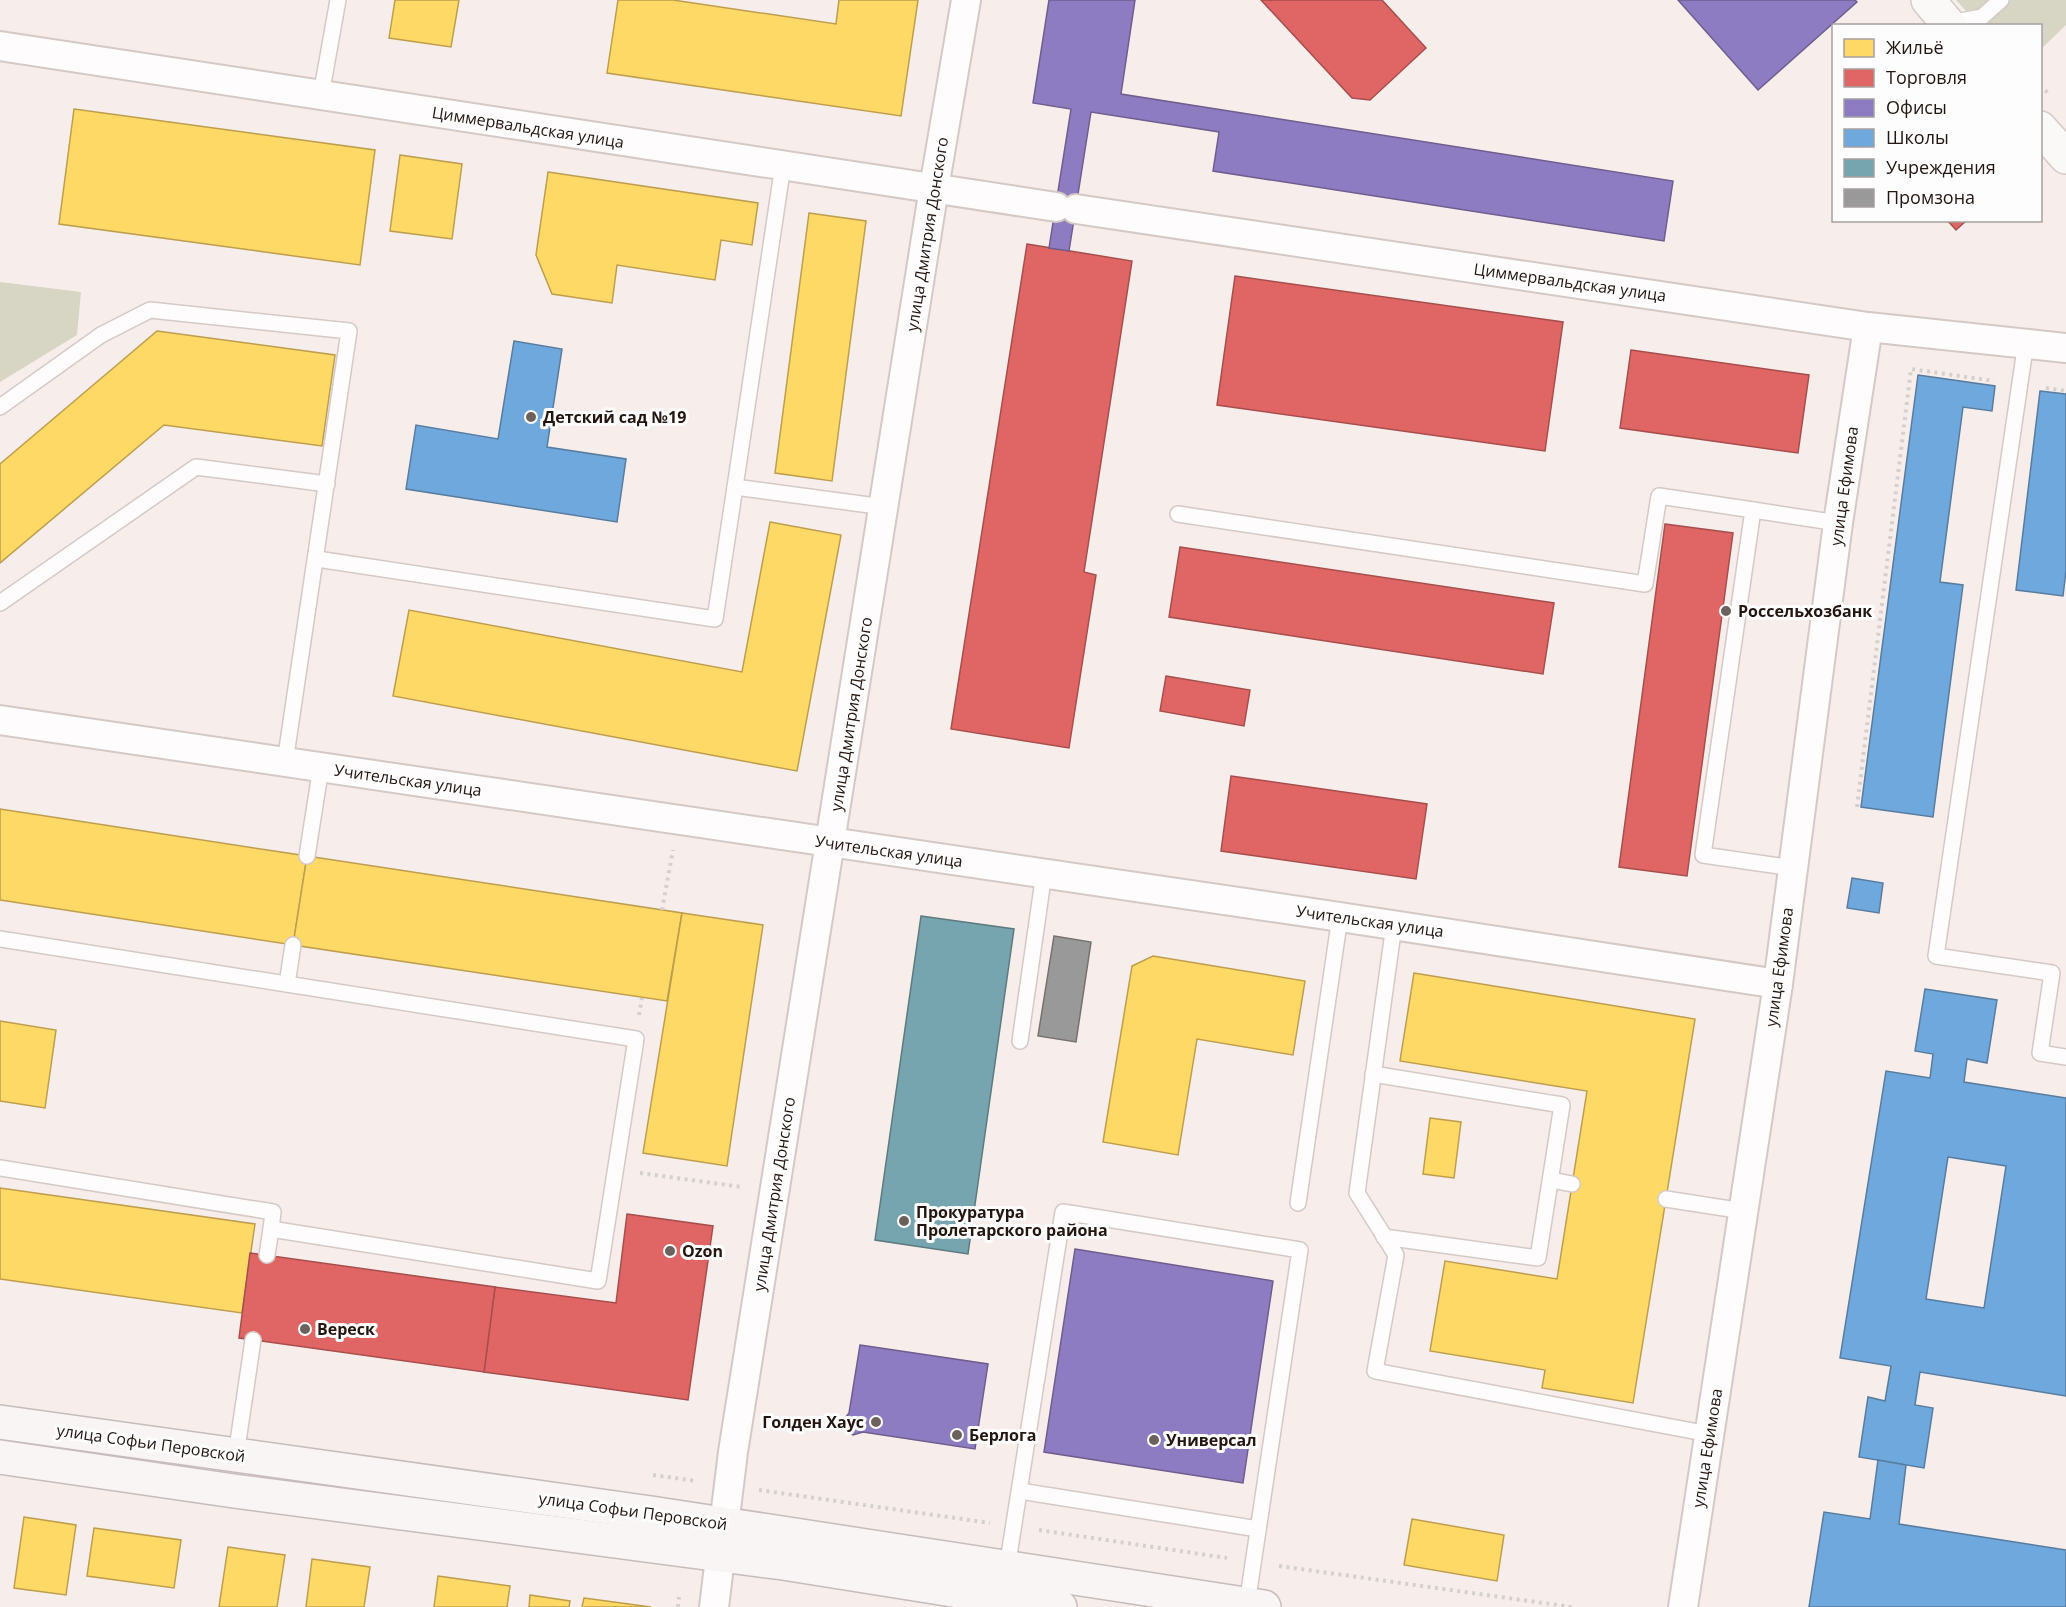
<svg xmlns="http://www.w3.org/2000/svg" width="2066" height="1607" font-family="'Open Sans',sans-serif">
	<style>
		.green { fill: #d7d5c3 }
		.homes { fill: #ffd966; stroke: #bd9e4c; stroke-width: 1.5 }
		.shops { fill: #e06666; stroke: #a74e4c; stroke-width: 1.5 }
		.offices { fill: #8e7cc3; stroke: #6e5d8d; stroke-width: 1.5 }
		.schools { fill: #6fa8dc; stroke: #587c9f; stroke-width: 1.5; fill-rule: evenodd }
		.public { fill: #76a5af; stroke: #5d7a7f; stroke-width: 1.5 }
		.industry { fill: #999; stroke: #767170; stroke-width: 1.5 }
		.lines { fill: none; stroke-linecap: round; stroke-linejoin: round }
		.lane-casing { stroke: #d4c9c5; stroke-width: 18 }
		.street-casing { stroke: #d4c9c5; stroke-width: 32 }
		.secondary-casing { stroke: #d4c9c5; stroke-width: 36 }
		.primary-casing { stroke: #c6bcbb; stroke-width: 36 }
		.path { stroke: #d4d0cf; stroke-width: 4; stroke-dasharray: 3 4.5; stroke-linecap: butt }
		.lane { stroke: #fefcfc; stroke-width: 15 }
		.street { stroke: #fefcfc; stroke-width: 28 }
		.secondary { stroke: #fbf8f8; stroke-width: 33 }
		.primary { stroke: #f8f5f4; stroke-width: 33 }
		.poi-dot { fill: #6d615d; stroke: #fdfdfd; stroke-width: 2 }
		.labels { text-anchor: middle; dominant-baseline: central; stroke-width: 6; stroke-linejoin: round; paint-order: stroke }
		.street-label { font-size: 16px; fill: #231510; stroke: #fdfdfd }
		.poi-label { font-size: 16px; font-weight: bold; fill: #231510; stroke: #fdfdfd; text-anchor: start }
	</style>
	<rect width="100%" height="100%" fill="#f7eeeb"/>
	<g class="green">
		<polygon points="1956,0 2066,0 2066,25 2041,49 2040,26 1979,25"/>
		<polygon points="0,282 81,292 77,335 0,382"/>
	</g>
	<g class="homes">
		<polygon points="395,0 459,0 451,47 389,38"/>
		<polygon points="618,0 673,0 836,24 839,0 918,0 901,116 607,73"/>
		<polygon points="74,109 375,150 360,265 59,224"/>
		<polygon points="400,155 462,164 452,239 390,231"/>
		<polygon points="548,172 758,203 752,245 721,240 715,280 617,265 612,303 552,294 536,255"/>
		<polygon points="809,213 866,221 832,481 775,473"/>
		<polygon points="157,331 335,355 322,446 164,425 0,563 0,464"/>
		<polygon points="770,522 841,535 797,771 393,696 409,610 742,672"/>
		<polygon points="0,809 307,856 293,945 0,900"/>
		<polygon points="307,856 682,913 667,1001 293,945"/>
		<polygon points="682,913 763,925 727,1166 643,1153"/>
		<polygon points="1153,956 1305,981 1293,1055 1197,1039 1178,1155 1103,1142 1132,966"/>
		<polygon points="1414,973 1695,1019 1633,1403 1542,1388 1545,1370 1430,1351 1445,1261 1557,1279 1587,1091 1400,1061"/>
		<polygon points="0,1021 56,1030 45,1108 0,1101"/>
		<polygon points="1430,1118 1461,1122 1454,1178 1423,1174"/>
		<polygon points="0,1188 255,1224 242,1313 0,1279"/>
		<polygon points="24,1517 76,1525 66,1595 14,1588"/>
		<polygon points="1412,1519 1504,1535 1497,1581 1404,1565"/>
		<polygon points="94,1528 181,1540 174,1588 87,1576"/>
		<polygon points="228,1547 285,1555 277,1607 219,1607"/>
		<polygon points="312,1559 370,1567 364,1607 306,1607"/>
		<polygon points="438,1576 510,1586 507,1607 434,1607"/>
		<polygon points="530,1595 570,1601 569,1607 529,1607"/>
		<polygon points="584,1598 651,1607 582,1607"/>
	</g>
	<g class="shops">
		<polygon points="1261,0 1382,0 1426,48 1370,100 1352,98"/>
		<polygon points="1947,220 1967,220 1956,230"/>
		<polygon points="1027,244 1132,261 1084,572 1096,575 1069,748 951,729"/>
		<polygon points="1235,276 1563,322 1545,451 1217,405"/>
		<polygon points="1631,350 1809,375 1798,453 1620,428"/>
		<polygon points="1665,524 1733,533 1687,876 1619,867"/>
		<polygon points="1180,547 1554,603 1543,674 1169,617"/>
		<polygon points="1166,676 1250,690 1244,726 1160,711"/>
		<polygon points="1231,776 1427,804 1416,879 1221,851"/>
		<polygon points="627,1214 713,1226 688,1400 484,1372 495,1287 616,1303"/>
		<polygon points="250,1253 495,1287 484,1372 239,1338"/>
	</g>
	<g class="offices">
		<polygon points="1049,0 1135,0 1121,94 1673,181 1664,241 1213,171 1219,132 1091,112 1069,251 1049,248 1071,109 1033,103"/>
		<polygon points="1678,0 1855,0 1857,2 1758,90"/>
		<polygon points="1075,1249 1273,1281 1243,1483 1044,1452"/>
		<polygon points="860,1345 988,1364 975,1449 863,1432 853,1435 845,1430 843,1421 849,1413"/>
	</g>
	<g class="schools">
		<polygon points="514,341 562,349 547,447 626,459 617,522 406,489 416,425 498,439"/>
		<polygon points="1918,375 1995,386 1992,411 1963,407 1940,582 1963,585 1933,817 1861,807"/>
		<polygon points="2040,391 2066,394 2066,571 2063,596 2016,590"/>
		<polygon points="1852,878 1883,883 1879,913 1847,908"/>
		<path d="M1925,989L1997,1000L1987,1063L1967,1059L1964,1082L2066,1098V1396L1920,1372L1915,1405L1933,1408L1924,1468L1859,1457L1868,1397L1885,1401L1891,1366L1840,1358L1886,1071L1930,1078L1933,1054L1915,1051ZM1948,1157L2006,1166L1984,1308L1926,1299Z"/>
		<polygon points="1878,1460 1906,1465 1899,1524 2066,1550 2066,1607 1809,1607 1824,1512 1870,1519"/>
	</g>
	<polygon class="public" points="921,916 1014,929 968,1254 875,1240"/>
	<polygon class="industry" points="1054,936 1091,942 1076,1042 1038,1036"/>
	<g class="lines">
		<defs>
			<g id="lane">
				<polyline points="1949,23 1982,17 2001,0"/>
				<polyline points="321,95 338,0"/>
				<polyline points="783,165 735,487 884,507"/>
				<polyline points="2026,342 1936,956 2052,973 2040,1053 2066,1057"/>
				<polyline points="0,407 101,335 150,310 349,331 285,762"/>
				<polyline points="1178,514 1645,584 1659,496 1753,510"/>
				<polyline points="317,559 715,619 735,487"/>
				<polyline points="0,603 196,467 327,484"/>
				<polyline points="307,856 321,767"/>
				<polyline points="1793,868 1703,855 1753,510 1838,523"/>
				<polyline points="1394,925 1357,1193 1396,1255 1375,1371 1709,1434"/>
				<polyline points="0,939 636,1039 598,1281 271,1229 273,1212 0,1168"/>
				<polyline points="287,984 293,945"/>
				<polyline points="1020,1041 1044,873"/>
				<polyline points="1373,1074 1562,1105 1538,1258 1384,1237"/>
				<polyline points="1551,1180 1572,1184"/>
				<polyline points="1666,1199 1743,1211"/>
				<polyline points="1298,1203 1340,917"/>
				<polyline points="267,1255 271,1229"/>
				<polyline points="236,1455 253,1340"/>
				<polyline points="1020,1491 1258,1529"/>
				<polyline points="1007,1568 1063,1212 1300,1250 1247,1604"/>
			</g>
			<g id="street">
				<polyline points="0,46 1056,207"/>
				<polyline points="1076,209 1868,327 2066,348"/>
				<polyline points="0,720 1340,917 1778,984"/>
				<polyline points="714,1607 733,1452 934,188 966,0"/>
				<polyline points="1683,1607 1778,984 1838,523 1868,327"/>
			</g>
			<g id="secondary">
				<polyline points="1928,0 1950,26"/>
				<polyline points="2040,128 2066,157"/>
			</g>
			<g id="primary">
				<polyline points="0,1422 651,1513 1264,1607"/>
				<polyline points="0,1457 234,1491 783,1563 1060,1607"/>
			</g>
		</defs>
		<use href="#lane" class="lane-casing"/>
		<use href="#street" class="street-casing"/>
		<use href="#secondary" class="secondary-casing"/>
		<use href="#primary" class="primary-casing"/>
		<g class="path">
			<polyline points="2040,85 2048,93"/>
			<polyline points="2046,388 2066,391"/>
			<polyline points="1857,807 1911,369 1994,381"/>
			<polyline points="662,910 673,850"/>
			<polyline points="639,1015 642,998"/>
			<polyline points="640,1173 742,1187"/>
			<polyline points="653,1475 696,1481"/>
			<polyline points="759,1490 990,1523"/>
			<polyline points="1039,1530 1227,1558"/>
			<polyline points="1279,1566 1572,1607"/>
			<polyline points="678,1607 679,1597"/>
		</g>
		<use href="#lane" class="lane"/>
		<use href="#street" class="street"/>
		<use href="#secondary" class="secondary"/>
		<use href="#primary" class="primary"/>
	</g>
	<g class="poi-dot">
		<circle cx="531" cy="417" r="6"/>
		<circle cx="1726" cy="611" r="6"/>
		<circle cx="904" cy="1221" r="6"/>
		<circle cx="670" cy="1251" r="6"/>
		<circle cx="305" cy="1329" r="6"/>
		<circle cx="876" cy="1422" r="6"/>
		<circle cx="957" cy="1435" r="6"/>
		<circle cx="1154" cy="1440" r="6"/>
	</g>
	<g class="labels">
		<g class="street-label">
			<text transform="translate(528 127) rotate(9)">Циммервальдская улица</text>
			<text transform="translate(927 234) rotate(-81)">улица Дмитрия Донского</text>
			<text transform="translate(1570 282) rotate(8)">Циммервальдская улица</text>
			<text transform="translate(1844 486) rotate(-82)">улица Ефимова</text>
			<text transform="translate(851 714) rotate(-81)">улица Дмитрия Донского</text>
			<text transform="translate(408 780) rotate(8)">Учительская улица</text>
			<text transform="translate(889 851) rotate(8)">Учительская улица</text>
			<text transform="translate(1370 921) rotate(8)">Учительская улица</text>
			<text transform="translate(1779 967) rotate(-82)">улица Ефимова</text>
			<text transform="translate(774 1194) rotate(-81)">улица Дмитрия Донского</text>
			<text transform="translate(151 1443) rotate(8)">улица Софьи Перовской</text>
			<text transform="translate(1707 1448) rotate(-81)">улица Ефимова</text>
			<text transform="translate(633 1511) rotate(8)">улица Софьи Перовской</text>
		</g>
		<g class="poi-label">
			<text x="543" y="417">Детский сад №19</text>
			<text x="1738" y="611">Россельхозбанк</text>
			<text x="916" y="1212">Прокуратура<tspan x="916" dy="18">Пролетарского района</tspan></text>
			<text x="682" y="1251">Ozon</text>
			<text x="317" y="1329">Вереск</text>
			<text x="864" y="1422" text-anchor="end">Голден Хаус</text>
			<text x="969" y="1435">Берлога</text>
			<text x="1166" y="1440">Универсал</text>
		</g>
	</g>
	<rect x="1832" y="24" width="210" height="198" fill="#fdfdfd" stroke="#a6a09e" stroke-width="1.5"/>
	<rect x="1844" y="39" width="30" height="18" fill="#ffd966" stroke="#a6a09e" stroke-width="1.5"/>
	<text x="1886" y="54" font-size="18" fill="#231510">Жильё</text>
	<rect x="1844" y="69" width="30" height="18" fill="#e06666" stroke="#a6a09e" stroke-width="1.5"/>
	<text x="1886" y="84" font-size="18" fill="#231510">Торговля</text>
	<rect x="1844" y="99" width="30" height="18" fill="#8e7cc3" stroke="#a6a09e" stroke-width="1.5"/>
	<text x="1886" y="114" font-size="18" fill="#231510">Офисы</text>
	<rect x="1844" y="129" width="30" height="18" fill="#6fa8dc" stroke="#a6a09e" stroke-width="1.5"/>
	<text x="1886" y="144" font-size="18" fill="#231510">Школы</text>
	<rect x="1844" y="159" width="30" height="18" fill="#76a5af" stroke="#a6a09e" stroke-width="1.5"/>
	<text x="1886" y="174" font-size="18" fill="#231510">Учреждения</text>
	<rect x="1844" y="189" width="30" height="18" fill="#999999" stroke="#a6a09e" stroke-width="1.5"/>
	<text x="1886" y="204" font-size="18" fill="#231510">Промзона</text>
</svg>
